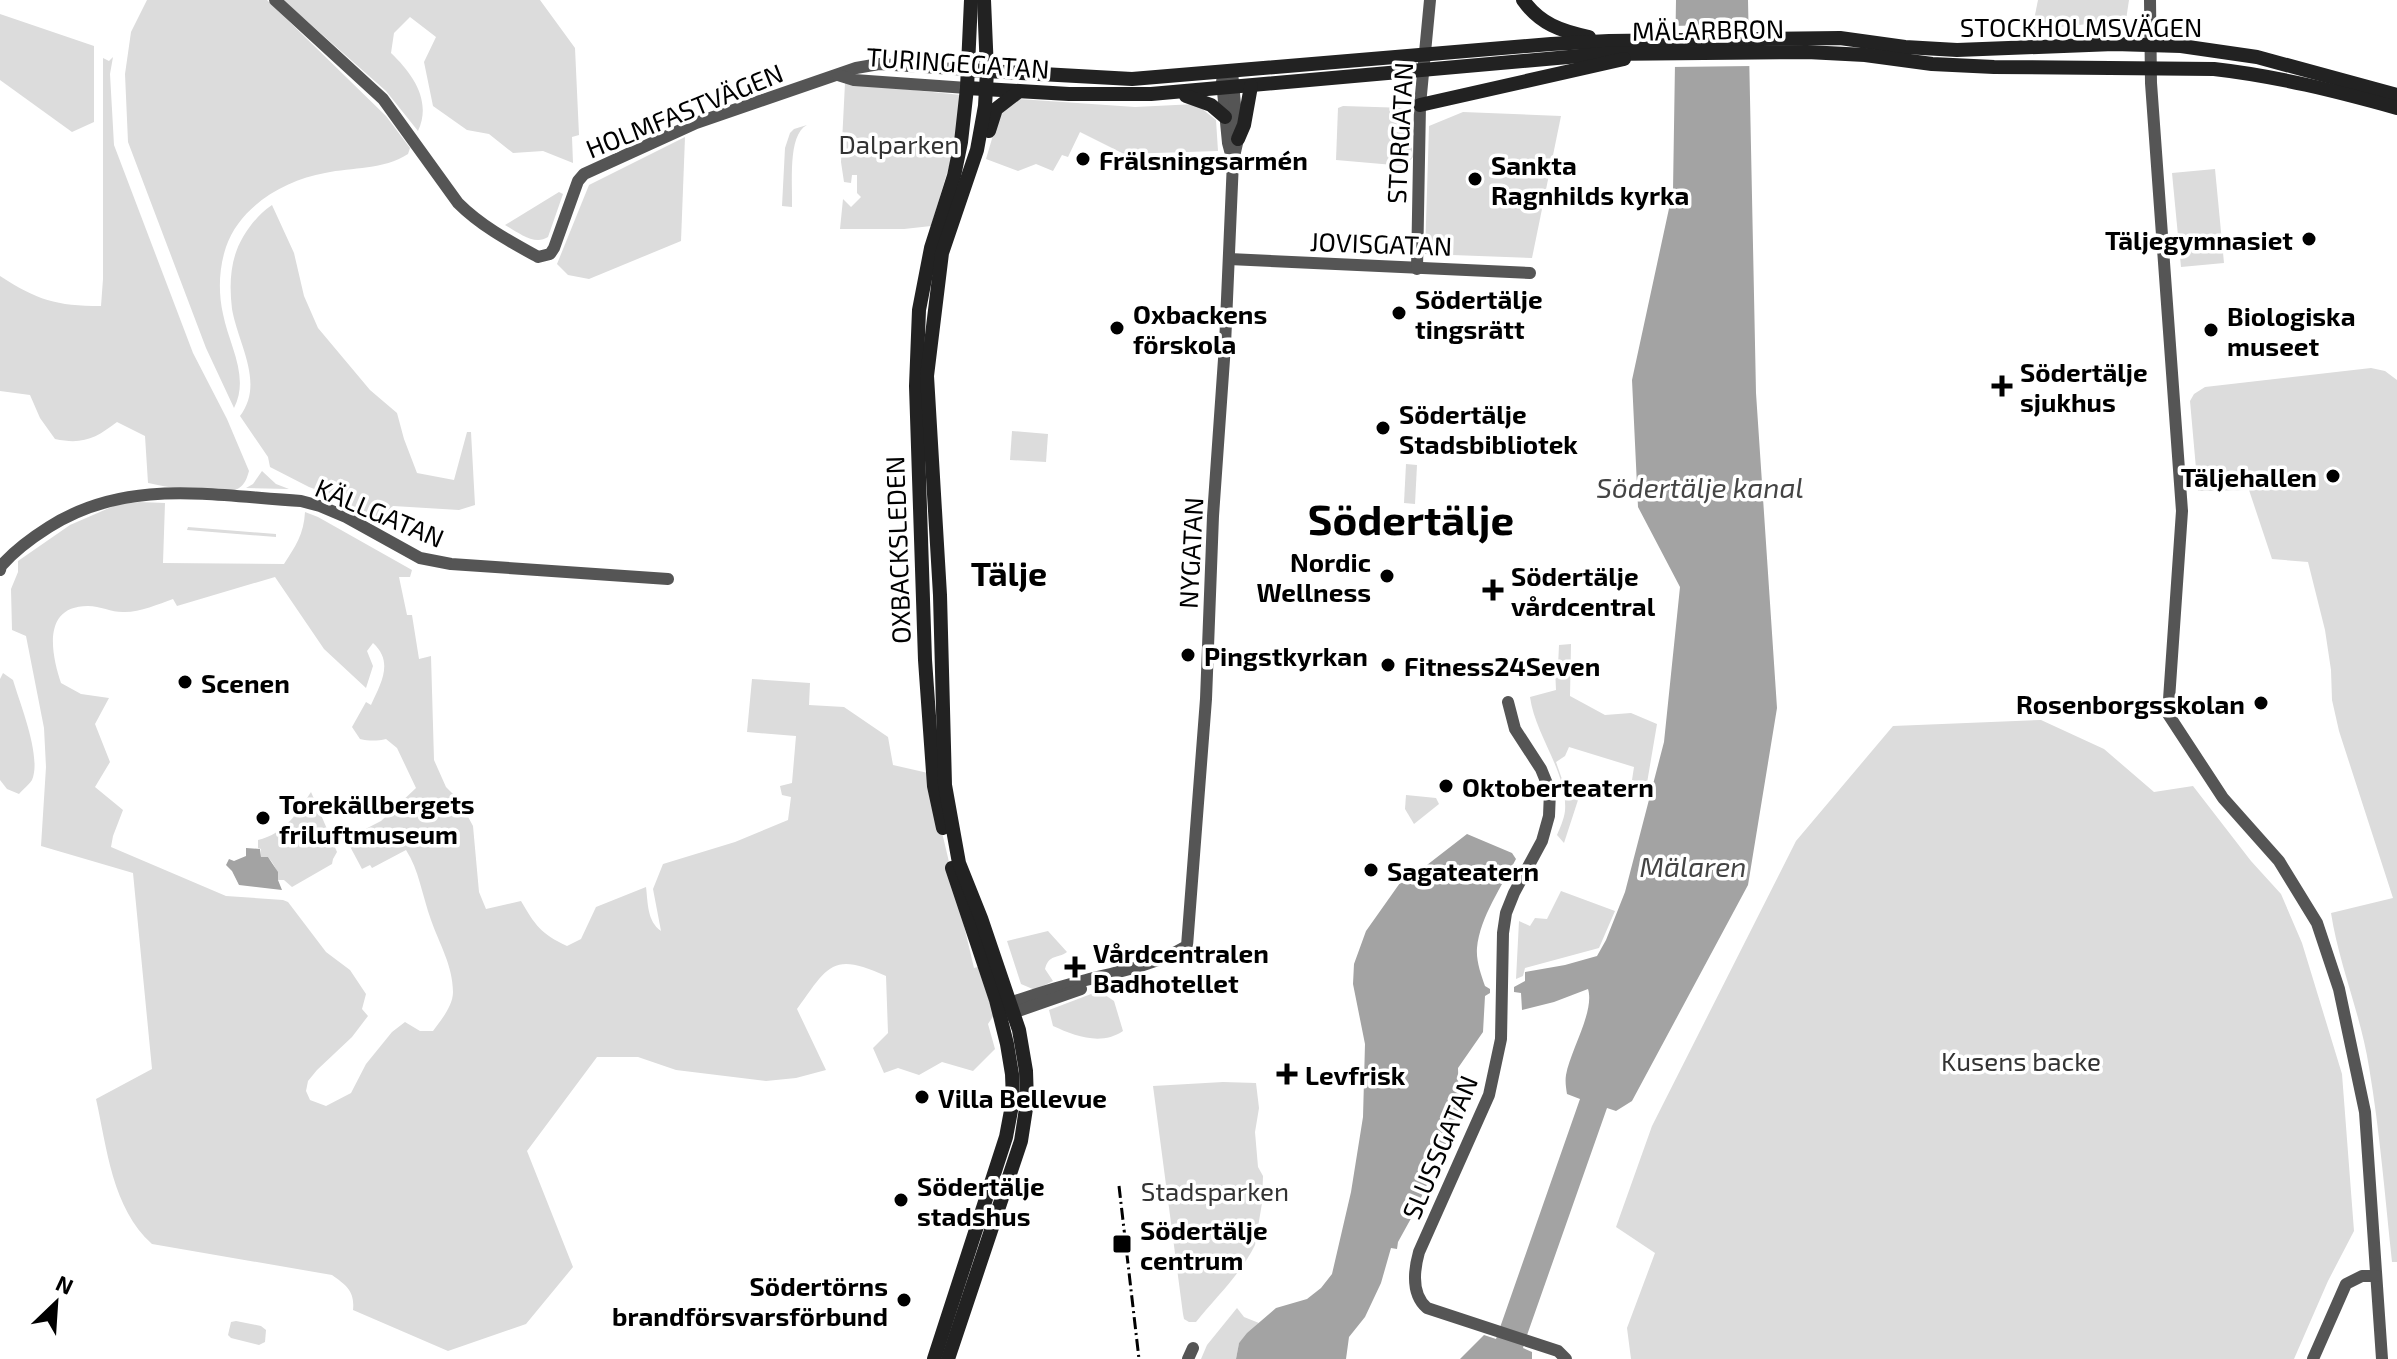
<svg xmlns="http://www.w3.org/2000/svg" width="2397" height="1359" font-family="'Exo 2',sans-serif">
	<style>
		.green { fill: #dcdcdc; fill-rule: evenodd }
		.water { fill: #a3a3a3 }
		.pier { fill: #fff }
		.lines { fill: none; stroke-linecap: round; stroke-linejoin: round }
		.tertiary { stroke: #555; stroke-width: 12 }
		.secondary { stroke: #222; stroke-width: 14 }
		.rail { stroke: #000; stroke-width: 3; stroke-dasharray: 12 4 2 4; stroke-linecap: butt }
		.poi-dot { fill: #000; stroke: #fff; stroke-width: 3 }
		.labels { text-anchor: middle; dominant-baseline: central; stroke-width: 7; stroke-linejoin: round; paint-order: stroke }
		.street-label { font-size: 26px; fill: #000; stroke: #fff }
		.park-label { font-size: 26px; fill: #333; stroke: #fff }
		.poi-label { font-size: 26px; font-weight: bold; fill: #000; stroke: #fff; text-anchor: start }
		.water-label { font-size: 28px; font-style: italic; fill: #444; stroke: #fff }
		.district-label { font-size: 34px; font-weight: bold; fill: #000; stroke: #fff }
		.town-label { font-size: 42px; font-weight: bold; fill: #000; stroke: #fff }
	</style>
	<rect width="100%" height="100%" fill="#fff"/>
	<g class="green">
		<path d="M147,0H267L386,116L410,148L408,154C383,170 353,167 325,173C285,180 240,206 226,247C219,268 218,292 223,314C229,345 250,377 234,408L206,348L128,142L125,74L131,32Z"/>
		<path d="M283,0H540L575,48L579,135L572,137L573,163L543,151L513,153L489,134L467,130L433,106L424,62L436,37L410,17L394,33L391,53C413,74 432,101 418,131L386,91Z"/>
		<polygon points="2038,0 2129,0 2126,20 2032,30"/>
		<polygon points="0,14 94,46 94,122 72,132 0,80"/>
		<path d="M113,57L110,74L114,145L193,353L227,419L249,471C247,478 245,484 239,488C221,499 169,487 148,483L145,436L117,422C96,438 83,445 55,439L40,418L30,395L0,391V276C37,300 56,306 101,306L103,279V58L109,61Z"/>
		<polygon points="845,83 961,95 954,150 931,226 904,229 840,229 843,199 851,207 861,197 857,193 857,175 852,175 851,183 844,182 841,162"/>
		<polygon points="1019,99 1135,107 1196,104 1216,120 1218,151 1124,154 1080,132 1068,157 1062,155 1053,171 1036,164 1018,171 986,159 999,115"/>
		<polygon points="1343,106 1407,108 1413,157 1405,166 1336,160 1338,108"/>
		<polygon points="1463,112 1561,116 1532,258 1425,254 1429,126"/>
		<path d="M807,125C787,135 793,185 792,207L782,206L785,148L790,133L794,129Z"/>
		<polygon points="685,137 681,241 589,279 568,275 557,264 589,185"/>
		<polygon points="2215,169 2224,263 2181,267 2172,173"/>
		<path d="M559,192L563,194L548,237C534,246 518,232 505,225Z"/>
		<path d="M272,205L294,253L304,296L318,328L370,390L397,413L404,439L417,473L454,480L467,432H471L475,505L459,510L393,506L377,520L328,494L309,487L270,467L268,457L240,416C265,383 238,344 232,309C229,284 230,259 243,237C251,224 259,214 272,205Z"/>
		<path d="M2371,368L2385,371L2397,380V1262H2392C2385,1198 2380,1132 2369,1067C2361,1015 2339,965 2331,913L2393,898L2339,731L2332,700L2331,670L2325,630L2308,562L2272,559L2249,490L2198,491L2190,401L2194,394L2205,387Z"/>
		<polygon points="1012,431 1048,434 1046,462 1010,460"/>
		<polygon points="1406,464 1417,465 1415,504 1404,503"/>
		<polygon points="262,471 276,484 289,489 246,488 253,484"/>
		<path d="M139,502L165,503L163,563L284,564C295,547 304,534 305,512L318,517L412,570L410,577H399L407,615H412L419,659L431,656L434,760L446,787L459,800L473,826L479,892L486,909L521,901C535,925 541,934 567,946L581,939L596,907L646,887C648,903 647,921 661,931L653,889L663,864L735,842L788,820L791,797L782,795L780,786L792,783L796,736L747,732L752,679L810,683L809,705L844,707L888,737L893,765L928,773L974,968L978,967L994,1015L988,1024L995,1049L973,1071L942,1062L919,1075L898,1068L884,1073L873,1048L888,1033L886,976C832,951 828,966 797,1009L826,1070L796,1078L766,1081L676,1070L638,1057H597L527,1151L573,1267L526,1324L448,1351L353,1310C355,1291 346,1285 332,1275L152,1244C112,1208 107,1148 96,1099L152,1069L133,873L41,846L46,767L44,728L26,636L12,630L11,589L18,572V561L70,525L116,505ZM275,577L324,649L366,688L373,666L367,651L373,643C394,662 381,683 371,705L366,702L352,727L360,739C369,741 377,741 386,739L397,748L416,788L381,821L346,839L362,869L370,865L372,868L406,850C419,870 422,895 431,920C439,943 453,966 453,992C453,1006 441,1020 433,1031H420L405,1022L392,1032L366,1064L351,1093L326,1106L310,1100L306,1091L308,1081L317,1070L352,1037L368,1016L362,1009L366,994L350,970L326,952L288,902L283,900L226,896L111,847L113,836L123,810L95,787L110,762L95,724L109,698L81,694L61,683C51,653 42,606 88,606C101,606 113,613 125,612C140,612 159,604 173,599L177,606Z"/>
		<polygon points="188,527 276,534 276,537 187,530"/>
		<path d="M1571,644L1570,696L1605,715L1631,713L1657,724L1647,783L1632,780L1634,767L1569,747L1565,756L1556,762L1564,785L1579,797L1564,843L1557,835C1560,828 1564,819 1565,811C1568,773 1535,735 1530,697L1556,690L1555,668L1558,666L1559,645Z"/>
		<path d="M3,673L13,680C20,704 42,757 32,780C29,785 23,789 19,794L7,789L0,780V679Z"/>
		<polygon points="2041,720 2104,749 2154,792 2193,786 2251,861 2281,894 2302,943 2342,1074 2354,1231 2328,1281 2294,1359 1631,1359 1627,1328 1655,1253 1616,1227 1652,1126 1796,841 1893,726"/>
		<path d="M311,792L337,852L333,859L332,864L292,887L284,880H278C278,871 274,864 268,857H261V849L258,848V840C284,834 297,814 311,792Z"/>
		<polygon points="1406,795 1436,798 1439,804 1414,824 1405,809"/>
		<polygon points="1561,891 1615,911 1599,948 1525,968 1523,976 1516,979 1519,921 1530,926 1535,918 1547,919"/>
		<path d="M1048,931L1067,952C1057,959 1049,954 1045,969L1053,981L1035,990L1021,984L1007,941Z"/>
		<path d="M1099,991L1114,1001L1123,1031C1101,1046 1075,1036 1053,1026L1049,1010Z"/>
		<path d="M1223,1082L1256,1083L1259,1108L1255,1132L1258,1167L1263,1176L1262,1203L1255,1245C1240,1275 1216,1297 1196,1322H1189L1184,1319L1183,1314L1153,1086Z"/>
		<polygon points="1237,1308 1244,1317 1259,1323 1239,1343 1236,1359 1201,1359 1207,1345"/>
		<polygon points="236,1321 261,1326 266,1330 265,1342 259,1345 231,1338 228,1335 231,1322"/>
	</g>
	<g class="water">
		<path d="M1676,0H1748L1756,393L1777,708L1748,885L1632,1101L1616,1111L1607,1108L1526,1338L1523,1348L1532,1352V1359H1460L1484,1335L1496,1339L1580,1099L1567,1094C1566,1088 1565,1081 1566,1075C1570,1051 1595,1011 1588,989L1554,1002L1522,1010L1521,993L1514,992V987L1525,981V972L1565,965L1597,956L1606,940L1625,892L1664,742L1680,587L1638,507L1632,380L1673,190Z"/>
		<path d="M1467,834L1512,853L1516,859C1502,886 1480,917 1477,948C1476,961 1481,974 1485,986L1490,989V993L1485,996L1483,1032L1458,1068L1459,1105L1456,1121L1414,1213L1398,1242L1397,1249L1391,1248L1381,1283L1365,1317L1349,1337L1346,1359H1236L1239,1343L1247,1333L1276,1308L1307,1299L1321,1288L1332,1274L1351,1192L1363,1117L1365,1044L1353,984L1354,964L1366,931L1407,873L1414,875Z"/>
		<polygon points="246,848 260,849 261,857 268,857 278,872 278,880 282,890 239,885 232,871 226,865 229,859 234,861 246,856"/>
	</g>
	<polygon class="pier" points="1753,24 1753,66 1671,67 1672,26"/>
	<g class="lines">
		<g class="tertiary">
			<path d="M275,0L383,99L458,203C481,226 509,241 538,257L550,254L554,248L578,181L584,174L696,123L856,68L879,64L968,70"/>
			<polyline points="2150,0 2151,83 2182,511 2168,714 2223,798 2279,861 2317,923 2339,989 2365,1112 2382,1359"/>
			<polyline points="838,75 854,80 967,88"/>
			<polyline points="1222,81 1228,143 1232,158"/>
			<polyline points="1229,259 1530,273"/>
			<polyline points="1417,269 1420,105 1430,0"/>
			<path d="M0,570L1,566C15,550 30,539 49,527C128,477 213,496 301,501L320,506L346,517L420,558L451,564L668,579"/>
			<path d="M1508,702L1515,729L1541,769L1550,791L1549,816L1542,841L1514,893L1506,913L1503,933L1501,1039L1489,1095L1419,1252C1414,1270 1411,1294 1427,1308L1558,1351L1566,1359"/>
			<path d="M1001,1006C1029,996 1057,987 1086,980C1121,971 1155,965 1187,946L1206,699L1213,516L1225,345L1233,161L1238,139L1232,71"/>
			<polyline points="1004,1016 1081,989"/>
			<polyline points="1188,1359 1193,1348"/>
			<polyline points="2313,1359 2346,1284 2362,1276 2376,1276"/>
		</g>
		<g class="secondary">
			<path d="M1523,0C1540,24 1561,31 1589,37"/>
			<polyline points="968,70 1132,79 1551,44 1609,41 1840,38 1905,47 1957,50 2114,44 2181,46 2257,57 2397,95"/>
			<path d="M967,88L1069,94H1151L1602,54L1807,52L1865,55L1932,64L1994,67L2214,69C2276,76 2336,91 2397,108"/>
			<polyline points="1186,96 1211,105 1225,117"/>
			<polyline points="1420,105 1624,59"/>
			<polyline points="989,131 996,109 1018,92"/>
			<polyline points="1238,139 1244,125 1251,86"/>
			<polyline points="943,828 934,786 925,660 916,386 919,310 931,248 954,176 961,142 967,88 971,0"/>
			<polyline points="934,1359 1006,1137 1013,1100 1012,1074 1007,1044 996,1000 952,868"/>
			<polyline points="948,1359 1021,1141 1027,1102 1026,1071 1019,1030 981,918 959,863 945,785 940,595 927,376 942,253 977,150 985,106 987,71 984,0"/>
		</g>
		<polyline class="rail" points="1119,1186 1139,1359"/>
	</g>
	<g class="poi-dot">
		<circle cx="1083" cy="159" r="8"/>
		<circle cx="1475" cy="179" r="8"/>
		<circle cx="2309" cy="239" r="8"/>
		<circle cx="1399" cy="313" r="8"/>
		<circle cx="1117" cy="328" r="8"/>
		<circle cx="2211" cy="330" r="8"/>
		<path d="M1998 374h8v8h8v8h-8v8h-8v-8h-8v-8h8z"/>
		<circle cx="1383" cy="428" r="8"/>
		<circle cx="2333" cy="476" r="8"/>
		<circle cx="1387" cy="576" r="8"/>
		<path d="M1489 578h8v8h8v8h-8v8h-8v-8h-8v-8h8z"/>
		<circle cx="1188" cy="655" r="8"/>
		<circle cx="1388" cy="665" r="8"/>
		<circle cx="185" cy="682" r="8"/>
		<circle cx="2261" cy="703" r="8"/>
		<circle cx="1446" cy="786" r="8"/>
		<circle cx="263" cy="818" r="8"/>
		<circle cx="1371" cy="870" r="8"/>
		<path d="M1071 955h8v8h8v8h-8v8h-8v-8h-8v-8h8z"/>
		<path d="M1283 1062h8v8h8v8h-8v8h-8v-8h-8v-8h8z"/>
		<circle cx="922" cy="1097" r="8"/>
		<circle cx="901" cy="1200" r="8"/>
		<rect x="1112" y="1234" width="20" height="20" rx="4"/>
		<circle cx="904" cy="1300" r="8"/>
	</g>
	<g class="labels">
		<g class="street-label">
			<text x="2081" y="26">STOCKHOLMSVÄGEN</text>
			<text transform="translate(1708 29) rotate(-1)">MÄLARBRON</text>
			<text transform="translate(958 62) rotate(4)">TURINGEGATAN</text>
			<text transform="translate(684 110) rotate(-22)">HOLMFASTVÄGEN</text>
			<text transform="translate(1399 133) rotate(-87)">STORGATAN</text>
			<text transform="translate(1381 243) rotate(2)">JOVISGATAN</text>
			<text transform="translate(380 512) rotate(23)">KÄLLGATAN</text>
			<text transform="translate(897 550) rotate(-92)">OXBACKSLEDEN</text>
			<text transform="translate(1190 553) rotate(-87)">NYGATAN</text>
			<text transform="translate(1439 1147) rotate(-67)">SLUSSGATAN</text>
		</g>
		<g class="park-label">
			<text x="899" y="143">Dalparken</text>
			<text x="2021" y="1060">Kusens backe</text>
			<text x="1215" y="1190">Stadsparken</text>
		</g>
		<g class="poi-label">
			<text x="1099" y="159">Frälsningsarmén</text>
			<text x="1491" y="164">Sankta<tspan x="1491" dy="30">Ragnhilds kyrka</tspan></text>
			<text x="2293" y="239" text-anchor="end">Täljegymnasiet</text>
			<text x="1415" y="298">Södertälje<tspan x="1415" dy="30">tingsrätt</tspan></text>
			<text x="1133" y="313">Oxbackens<tspan x="1133" dy="30">förskola</tspan></text>
			<text x="2227" y="315">Biologiska<tspan x="2227" dy="30">museet</tspan></text>
			<text x="2020" y="371">Södertälje<tspan x="2020" dy="30">sjukhus</tspan></text>
			<text x="1399" y="413">Södertälje<tspan x="1399" dy="30">Stadsbibliotek</tspan></text>
			<text x="2317" y="476" text-anchor="end">Täljehallen</text>
			<text x="1371" y="561" text-anchor="end">Nordic<tspan x="1371" dy="30">Wellness</tspan></text>
			<text x="1511" y="575">Södertälje<tspan x="1511" dy="30">vårdcentral</tspan></text>
			<text x="1204" y="655">Pingstkyrkan</text>
			<text x="1404" y="665">Fitness24Seven</text>
			<text x="201" y="682">Scenen</text>
			<text x="2245" y="703" text-anchor="end">Rosenborgsskolan</text>
			<text x="1462" y="786">Oktoberteatern</text>
			<text x="279" y="803">Torekällbergets<tspan x="279" dy="30">friluftmuseum</tspan></text>
			<text x="1387" y="870">Sagateatern</text>
			<text x="1093" y="952">Vårdcentralen<tspan x="1093" dy="30">Badhotellet</tspan></text>
			<text x="1305" y="1074">Levfrisk</text>
			<text x="938" y="1097">Villa Bellevue</text>
			<text x="917" y="1185">Södertälje<tspan x="917" dy="30">stadshus</tspan></text>
			<text x="1140" y="1229">Södertälje<tspan x="1140" dy="30">centrum</tspan></text>
			<text x="888" y="1285" text-anchor="end">Södertörns<tspan x="888" dy="30">brandförsvarsförbund</tspan></text>
		</g>
		<g class="water-label">
			<text x="1700" y="487">Södertälje kanal</text>
			<text x="1693" y="866">Mälaren</text>
		</g>
		<g class="district-label">
			<text x="1009" y="572">Tälje</text>
		</g>
		<g class="town-label">
			<text x="1411" y="518">Södertälje</text>
		</g>
	</g>
	<g transform="translate(56 1303) rotate(25)" stroke="#ffffff" stroke-width="6" paint-order="stroke">
	<path d="M0-6L14 30L0 20L-14 30Z" fill="#000000"/>
	<text y="-12" font-size="22" font-weight="bold" text-anchor="middle" fill="#000000">N</text>
	</g>
</svg>
